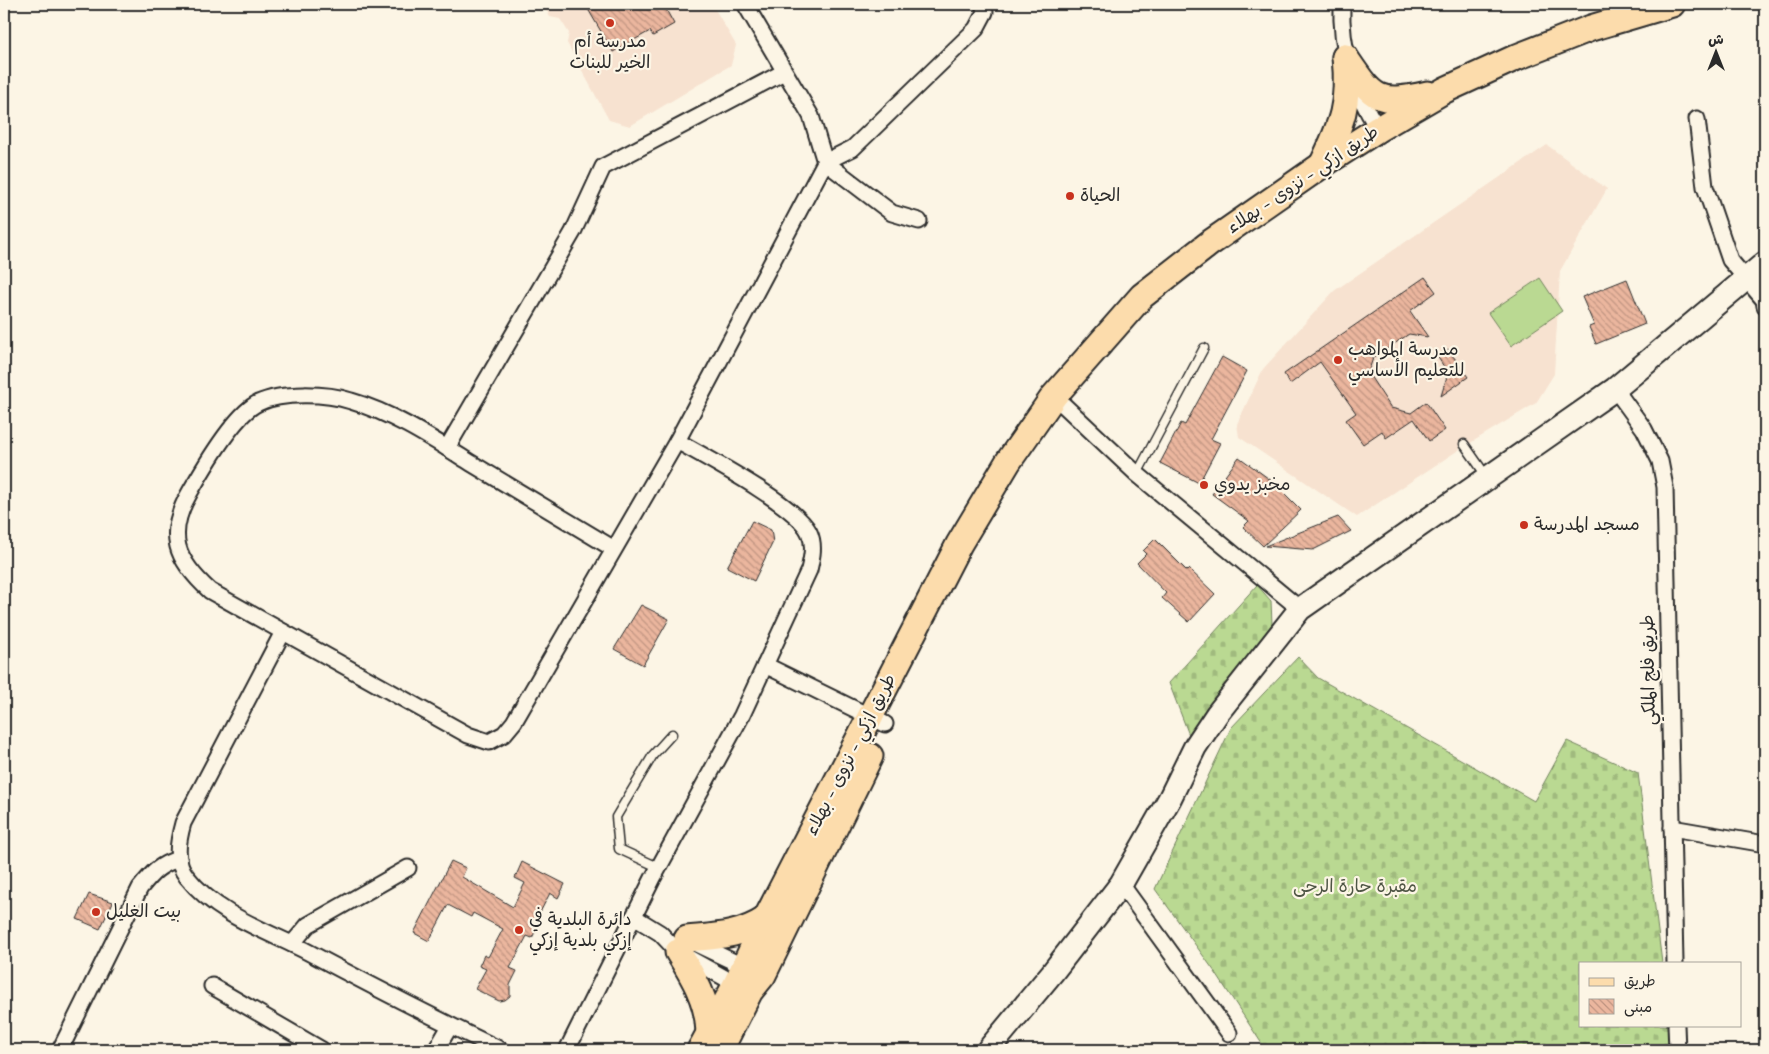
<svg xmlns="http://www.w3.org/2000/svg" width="1769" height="1054" font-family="Mynerve,'Playpen Sans Arabic',sans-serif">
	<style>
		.built { fill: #f7e2d0 }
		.cemetery { fill: url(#cemetery-stones); stroke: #72825e }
		.pitch { fill: #bad992; stroke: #72825e }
		.building { fill: url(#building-back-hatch); stroke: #2b2b2b }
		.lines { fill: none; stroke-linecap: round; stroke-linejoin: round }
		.lane-casing { stroke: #2b2b2b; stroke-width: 11 }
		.street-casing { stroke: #2b2b2b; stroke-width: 19 }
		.secondary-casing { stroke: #2b2b2b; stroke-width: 26 }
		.primary-casing { stroke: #2b2b2b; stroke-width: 29 }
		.lane { stroke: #fcf5e5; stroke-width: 8 }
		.street { stroke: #fcf5e5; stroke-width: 15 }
		.secondary { stroke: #fcf5e5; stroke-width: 22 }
		.primary { stroke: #fcdcac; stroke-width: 25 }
		.poi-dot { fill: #c8321e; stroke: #fcf5e5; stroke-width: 2 }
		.labels { text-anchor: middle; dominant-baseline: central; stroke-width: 4.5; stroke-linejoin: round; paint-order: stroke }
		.poi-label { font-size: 18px; fill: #2b2b2b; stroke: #fcf5e5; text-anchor: start }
		.street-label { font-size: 18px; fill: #2b2b2b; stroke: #fcf5e5 }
		.park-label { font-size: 18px; fill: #4f5645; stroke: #fcf5e5 }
	</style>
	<defs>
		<pattern id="cemetery-stones" width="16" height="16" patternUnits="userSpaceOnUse" patternTransform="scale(1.25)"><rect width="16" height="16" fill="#bad992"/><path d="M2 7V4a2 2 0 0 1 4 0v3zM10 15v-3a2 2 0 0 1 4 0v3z" fill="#a0ba7e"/></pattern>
		<pattern id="building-back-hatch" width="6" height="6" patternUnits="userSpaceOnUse" patternTransform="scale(1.25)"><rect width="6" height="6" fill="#ebb69e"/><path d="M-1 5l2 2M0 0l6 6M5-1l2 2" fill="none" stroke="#bf9481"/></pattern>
	</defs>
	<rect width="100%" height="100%" fill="#fcf5e5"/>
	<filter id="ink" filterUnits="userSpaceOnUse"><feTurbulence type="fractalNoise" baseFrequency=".02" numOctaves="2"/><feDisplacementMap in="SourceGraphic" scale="10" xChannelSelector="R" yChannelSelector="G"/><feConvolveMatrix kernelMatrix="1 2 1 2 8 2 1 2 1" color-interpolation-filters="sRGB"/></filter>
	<g filter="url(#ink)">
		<g class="built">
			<polygon points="543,4 712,4 736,45 731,65 630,126 609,120 567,43 569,33 560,19 550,17"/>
			<polygon points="1547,145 1607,189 1560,271 1554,374 1536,403 1457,451 1357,517 1239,437 1237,424 1263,369 1334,291"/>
		</g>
		<g class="cemetery">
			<polygon points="1257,585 1271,601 1272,624 1189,735 1169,683"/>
			<polygon points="1298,657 1318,678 1534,801 1567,741 1638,773 1662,963 1580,963 1580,1025 1669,1025 1669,1050 1266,1050 1215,972 1155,889 1231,728"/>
		</g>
		<polygon class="pitch" points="1540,278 1562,311 1511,346 1488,313"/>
		<g class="building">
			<polygon points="585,4 663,4 674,24 653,36 650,31 613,52"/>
			<polygon points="1425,277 1436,292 1410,311 1428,337 1409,334 1373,358 1368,373 1391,408 1411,413 1426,402 1445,430 1429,441 1414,419 1386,438 1382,431 1363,444 1346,420 1356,413 1320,362 1290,384 1284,374"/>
			<polygon points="1627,279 1645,324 1596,344 1589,327 1594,325 1582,297"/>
			<polygon points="1448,349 1468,377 1441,396 1448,373 1437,356"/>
			<polygon points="1222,357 1247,371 1211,439 1220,443 1199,483 1160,463 1181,423 1185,425"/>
			<polygon points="1239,457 1272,481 1301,510 1263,546 1243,527 1249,521 1212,494"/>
			<polygon points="1338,517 1351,531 1313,550 1265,546"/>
			<polygon points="752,521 771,530 773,542 754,581 727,567"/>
			<polygon points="1155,539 1187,571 1189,569 1215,594 1189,622 1162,598 1166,593 1137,563 1146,554 1143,551"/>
			<polygon points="641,605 669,619 643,665 614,649"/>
			<polygon points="451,861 466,868 462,877 513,907 525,883 515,878 522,862 565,884 558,898 550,893 535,922 539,924 532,938 527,936 510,968 517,971 510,985 510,996 505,1000 499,1001 475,989 486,969 479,966 484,955 488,957 503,929 473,913 471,917 448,905 429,941 414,933"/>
			<polygon points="89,894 113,902 100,929 77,919"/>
		</g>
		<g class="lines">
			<defs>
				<g id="lane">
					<polyline points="1464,444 1487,477"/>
					<polyline points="1137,474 1204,348"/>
					<polyline points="658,867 619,849 616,817 653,755 672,734"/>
				</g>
				<g id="street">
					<polyline points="745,4 811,116 825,162 892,213 919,221"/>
					<path d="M1342,4C1340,49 1354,91 1378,129"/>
					<polyline points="1697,119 1705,187 1730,260 1764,300 1765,306"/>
					<polyline points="1615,389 1644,429 1660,461 1665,487 1675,963"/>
					<polyline points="1054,396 1137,474 1300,609"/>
					<polyline points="447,448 573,232 603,167 784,72"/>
					<path d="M614,549C566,520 519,492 471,463C434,440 393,413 351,401C326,393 282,392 258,403C235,414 203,469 190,492C165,535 176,560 210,591L468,735L489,742L504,734L514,722L677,441L825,162L853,148L976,29L985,12L983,4"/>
					<path d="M283,632L183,823C178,841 174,861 187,877C217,915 267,931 308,952C372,986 436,1019 501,1050"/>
					<polyline points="765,665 885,724"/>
					<polyline points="1672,828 1765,844"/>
					<polyline points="1121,884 1229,1033"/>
					<polyline points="634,917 660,933 678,952 743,988"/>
					<polyline points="690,941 751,970"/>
					<polyline points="292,944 308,925 408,868"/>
					<polyline points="212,986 322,1050"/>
					<polyline points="1676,1025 1677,1050"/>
					<path d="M60,1050L140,888C152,873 160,864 179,859"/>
					<polyline points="436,1050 450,1026"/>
					<path d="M567,1050L653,878L742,715L809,570C812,557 815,545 809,532C796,505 707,458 677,441"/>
				</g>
				<polyline id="secondary" points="988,1050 1052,973 1121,884 1170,798 1195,747 1217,714 1300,609 1615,389 1765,263"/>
				<g id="primary">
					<path d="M1345,57C1373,98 1376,106 1428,94"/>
					<path d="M1322,165C1342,123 1350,104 1345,57"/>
					<path d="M687,939C717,936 740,936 766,919"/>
					<path d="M678,952C694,978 708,1001 709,1032"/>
					<polyline points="700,1050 736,984 766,919 959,544 1008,462 1054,396 1142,296 1210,243 1322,165 1378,129 1445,90 1517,57 1591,28 1672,4"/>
					<polyline points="720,1050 750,991 763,975 870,756"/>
				</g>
			</defs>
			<use href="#lane" class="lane-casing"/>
			<use href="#street" class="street-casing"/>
			<use href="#secondary" class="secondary-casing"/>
			<use href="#primary" class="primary-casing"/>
			<use href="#lane" class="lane"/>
			<use href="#street" class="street"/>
			<use href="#secondary" class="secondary"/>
			<use href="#primary" class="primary"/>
		</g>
	</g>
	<g class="poi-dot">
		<circle cx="610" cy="23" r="5"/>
		<circle cx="1070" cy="196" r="5"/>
		<circle cx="1338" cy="360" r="5"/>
		<circle cx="1204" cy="485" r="5"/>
		<circle cx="1524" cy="525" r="5"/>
		<circle cx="96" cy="912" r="5"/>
		<circle cx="519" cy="930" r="5"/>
	</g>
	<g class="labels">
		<g class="poi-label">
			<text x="610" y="42" text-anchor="middle">مدرسة أم<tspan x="610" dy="21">الخير للبنات</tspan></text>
			<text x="1080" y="196">الحياة</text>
			<text x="1348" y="350">مدرسة المواهب<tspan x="1348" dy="21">للتعليم الأساسي</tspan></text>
			<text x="1214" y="485">مخبز يدوي</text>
			<text x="1534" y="525">مسجد المدرسة</text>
			<text x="106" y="912">بيت الغليل</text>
			<text x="529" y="920">دائرة البلدية في<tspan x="529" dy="21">إزكي بلدية إزكي</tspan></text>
		</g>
		<g class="street-label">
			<text transform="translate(1303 180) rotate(-34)">طريق ازكي - نزوى - بهلاء</text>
			<text transform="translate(1649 670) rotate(-91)">طريق فلج الملكي</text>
			<text transform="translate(851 755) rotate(-63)">طريق ازكي - نزوى - بهلاء</text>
		</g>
		<g class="park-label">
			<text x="1355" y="887">مقبرة حارة الرحى</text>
		</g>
	</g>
	<rect width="1769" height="1054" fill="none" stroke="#fcf5e5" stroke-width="20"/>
	<rect x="10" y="10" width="1749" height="1034" fill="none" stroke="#2b2b2b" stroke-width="2" filter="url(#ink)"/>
	<rect x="1579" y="962" width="162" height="65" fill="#fcf5e5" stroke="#a8a49b"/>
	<rect x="1589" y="978" width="25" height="8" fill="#fcdcac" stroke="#a8a49b"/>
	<text x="1624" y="986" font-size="15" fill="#2b2b2b">طريق</text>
	<rect x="1589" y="999" width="25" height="15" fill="url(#building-back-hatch)" stroke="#a8a49b"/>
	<text x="1624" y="1012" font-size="15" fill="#2b2b2b">مبنى</text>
	<g transform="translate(1716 52)" stroke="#fcf5e5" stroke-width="4" paint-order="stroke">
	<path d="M0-4L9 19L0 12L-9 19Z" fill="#2b2b2b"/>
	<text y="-8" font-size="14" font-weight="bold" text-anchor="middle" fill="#2b2b2b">ش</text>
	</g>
</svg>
